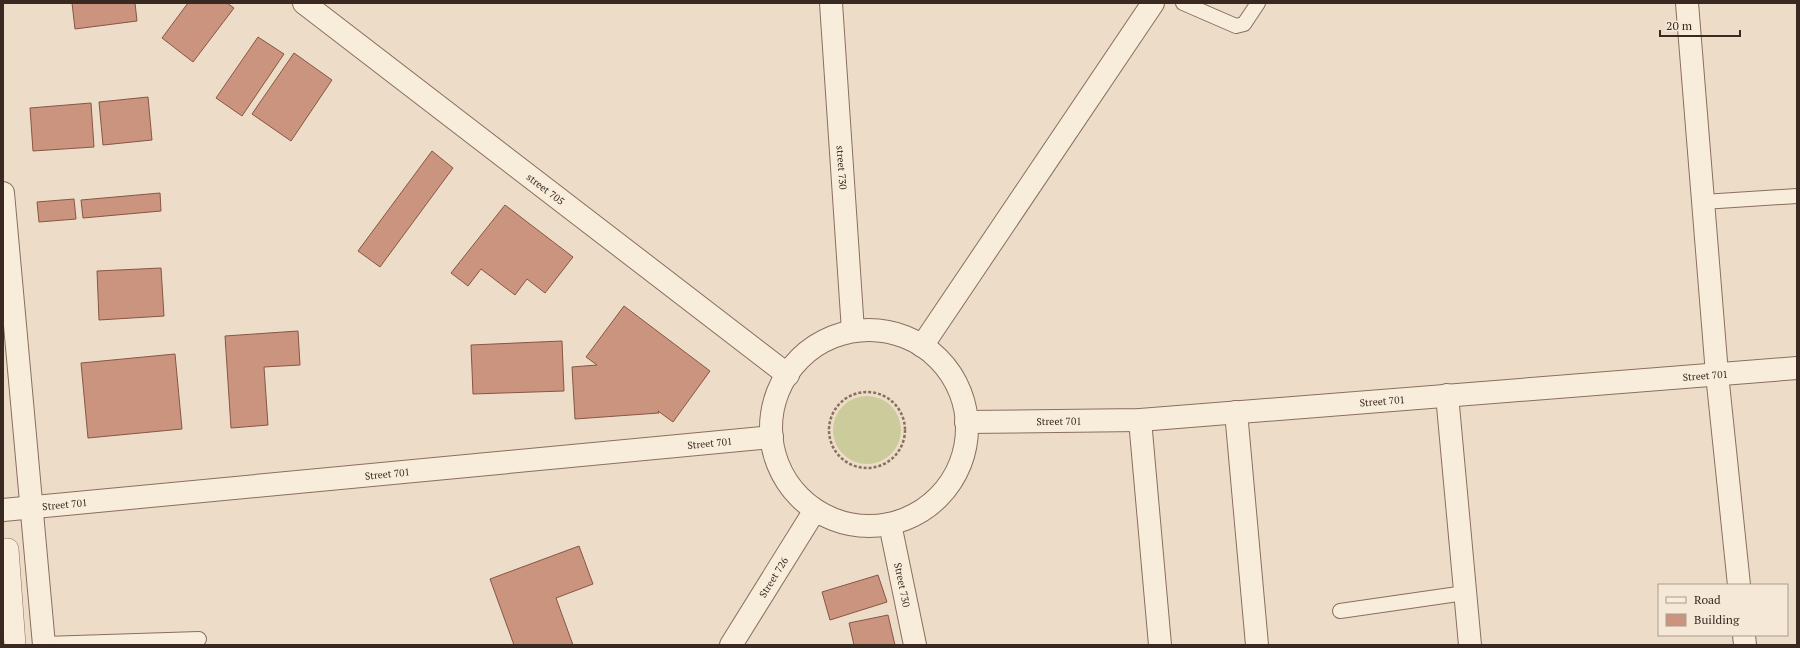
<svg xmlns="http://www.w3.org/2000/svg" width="1800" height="648" font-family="'PT Serif',serif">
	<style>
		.green { fill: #cbcb9c }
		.building { fill: #ca947f; stroke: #875644 }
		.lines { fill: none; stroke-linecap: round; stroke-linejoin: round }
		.service-casing { stroke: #896f5d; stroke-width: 16 }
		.pedestrian-casing { stroke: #896f5d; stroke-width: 22 }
		.minor-casing { stroke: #896f5d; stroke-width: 24 }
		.tertiary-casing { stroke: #896f5d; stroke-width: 24 }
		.path { stroke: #896f5d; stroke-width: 2.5; stroke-dasharray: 3 2; stroke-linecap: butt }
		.service { stroke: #f8ecdb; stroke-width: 14 }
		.pedestrian { stroke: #f8ecdb; stroke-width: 21 }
		.minor { stroke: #f8ecdb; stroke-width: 22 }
		.tertiary { stroke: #f8ecdb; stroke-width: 22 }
		.labels { text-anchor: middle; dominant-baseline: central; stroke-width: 3; stroke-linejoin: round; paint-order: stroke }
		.street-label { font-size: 10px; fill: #3a2921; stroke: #f5e8d7 }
	</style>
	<rect width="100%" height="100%" fill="#edddc8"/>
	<circle class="green" cx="867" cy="430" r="34"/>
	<g class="building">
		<polygon points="72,3 135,3 137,21 75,29"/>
		<polygon points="188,3 227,3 234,8 193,62 162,38"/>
		<polygon points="258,37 284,54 242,116 216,98"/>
		<polygon points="294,53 332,80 291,141 252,114"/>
		<polygon points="148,97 152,140 103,145 99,102"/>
		<polygon points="91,103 94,147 33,151 30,108"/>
		<polygon points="432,151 453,168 380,267 358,251"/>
		<polygon points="160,193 161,211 83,218 81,200"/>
		<polygon points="74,199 76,219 39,222 37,202"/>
		<polygon points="505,205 573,257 545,293 527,279 515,295 481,269 468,286 451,273"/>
		<polygon points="161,268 164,316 99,320 97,271"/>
		<polygon points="624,306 710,371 673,422 658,411 659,413 575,419 572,367 597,365 586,357"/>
		<polygon points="298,331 300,365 264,367 268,425 231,428 225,336"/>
		<polygon points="562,341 564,391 473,394 471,345"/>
		<polygon points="175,354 182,429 88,438 81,363"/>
		<polygon points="579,546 593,584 556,598 573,645 514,645 490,579"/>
		<polygon points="878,575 887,602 830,620 822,592"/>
		<polygon points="888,615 895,645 854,645 849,623"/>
	</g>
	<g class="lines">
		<defs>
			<g id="service">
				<polyline points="1183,3 1236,26 1244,24 1258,3"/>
				<polyline points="1703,202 1797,196"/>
				<polyline points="1340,611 1465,593"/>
				<polyline points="44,644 199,639"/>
			</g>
			<polyline id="pedestrian" points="3,549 8,549 15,645"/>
			<g id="minor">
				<path id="s1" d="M304,3L788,375"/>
				<path id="s2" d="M831,3L853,331"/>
				<polyline points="1687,3 1717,374 1739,585"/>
				<polyline points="1447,395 1470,645"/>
				<polyline points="1236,412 1257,645"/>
				<polyline points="1140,420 1160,645"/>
				<path id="s3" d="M966,422L1140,420L1797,368"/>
				<path id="s4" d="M3,510L772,437"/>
				<polyline points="1744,635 1745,645"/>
				<path id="s5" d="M731,645L815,510"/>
			</g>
			<g id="tertiary">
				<polyline points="3,193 44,645"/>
				<circle cx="869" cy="428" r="98"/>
				<polyline points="922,346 1153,3"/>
				<path id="s6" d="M890,524L915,645"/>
			</g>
		</defs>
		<use href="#service" class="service-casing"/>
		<use href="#pedestrian" class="pedestrian-casing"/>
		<use href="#minor" class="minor-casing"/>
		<use href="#tertiary" class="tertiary-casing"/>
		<circle class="path" cx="867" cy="430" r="38"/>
		<use href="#service" class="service"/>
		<use href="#pedestrian" class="pedestrian"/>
		<use href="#minor" class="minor"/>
		<use href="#tertiary" class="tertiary"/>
	</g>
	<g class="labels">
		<g class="street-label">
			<text stroke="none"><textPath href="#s2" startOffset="165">street 730</textPath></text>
			<text stroke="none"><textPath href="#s1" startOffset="305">street 705</textPath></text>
			<text stroke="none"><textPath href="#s3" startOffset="741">Street 701</textPath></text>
			<text stroke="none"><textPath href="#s3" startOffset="417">Street 701</textPath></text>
			<text stroke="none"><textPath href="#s3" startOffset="93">Street 701</textPath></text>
			<text stroke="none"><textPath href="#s4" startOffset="710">Street 701</textPath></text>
			<text stroke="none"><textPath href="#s4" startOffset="386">Street 701</textPath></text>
			<text stroke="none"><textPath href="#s4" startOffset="62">Street 701</textPath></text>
			<text stroke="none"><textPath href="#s5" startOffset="80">Street 726</textPath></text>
			<text stroke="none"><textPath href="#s6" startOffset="62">Street 730</textPath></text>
		</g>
	</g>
	<rect width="1800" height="648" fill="none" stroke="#3a2921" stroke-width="8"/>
	<rect x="1658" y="584" width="130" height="52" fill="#f5e8d7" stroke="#aa9c8e"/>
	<rect x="1666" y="597" width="20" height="6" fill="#f8ecdb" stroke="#aa9c8e"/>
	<text x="1694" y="604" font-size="12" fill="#3a2921">Road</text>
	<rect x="1666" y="614" width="20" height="12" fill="#ca947f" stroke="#aa9c8e"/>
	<text x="1694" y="624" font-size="12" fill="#3a2921">Building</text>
	<path d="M1660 30v6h80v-6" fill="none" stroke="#3a2921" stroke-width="2"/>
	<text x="1666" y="30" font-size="12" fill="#3a2921" stroke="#f5e8d7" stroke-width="3" paint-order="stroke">20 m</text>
</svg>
